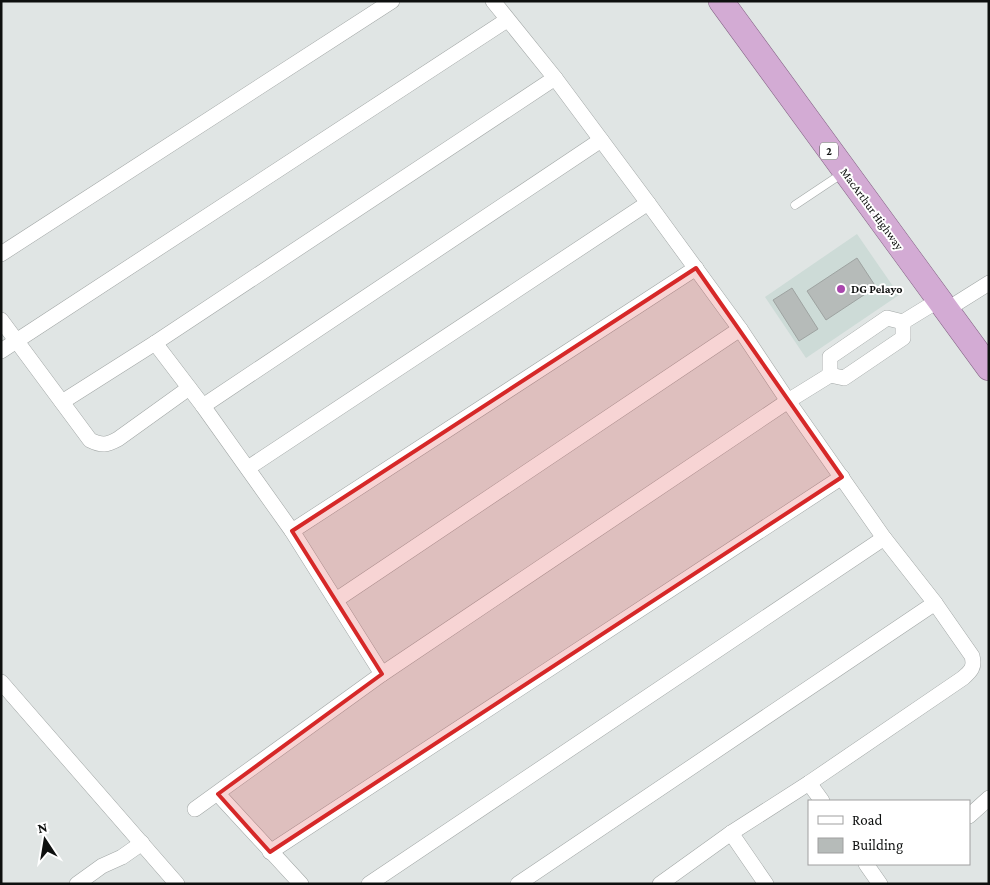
<svg xmlns="http://www.w3.org/2000/svg" width="990" height="885" font-family="'Crimson Pro',serif">
	<style>
		.built { fill: #cddbd7 }
		.building { fill: #b6bbb9; stroke: #9ea3a1 }
		.lines { fill: none; stroke-linecap: round; stroke-linejoin: round }
		.service-casing { stroke: #a2a7a6; stroke-width: 9 }
		.minor-casing { stroke: #a2a7a6; stroke-width: 16 }
		.trunk-casing { stroke: #876788; stroke-width: 26 }
		.service { stroke: #fff; stroke-width: 8 }
		.minor { stroke: #fff; stroke-width: 15 }
		.trunk { stroke: #d3abd4; stroke-width: 25 }
		.marked { fill: #d62828; fill-opacity: 0.2; stroke: #d62828; stroke-width: 4; stroke-linejoin: round }
		.poi-dot { fill: #a947ad; stroke: #fff; stroke-width: 2 }
		.labels { text-anchor: middle; dominant-baseline: central; stroke-width: 4; stroke-linejoin: round; paint-order: stroke }
		.shield { fill: #fff; stroke: #565857; stroke-width: 1 }
		.shield-label { font-size: 11px; font-weight: bold; fill: #0e100f }
		.street-label { font-size: 12px; fill: #0e100f; stroke: #fff }
		.poi-label { font-size: 12px; font-weight: bold; fill: #0e100f; stroke: #fff; text-anchor: start }
	</style>
	<rect width="100%" height="100%" fill="#e0e5e4"/>
	<polygon class="built" points="857,234 899,295 806,358 765,297"/>
	<g class="building">
		<polygon points="857,258 876,287 826,320 807,291"/>
		<polygon points="792,288 818,329 799,341 773,300"/>
	</g>
	<g class="lines">
		<defs>
			<polyline id="service" points="795,205 843,173"/>
			<g id="minor">
				<polyline points="493,1 555,78 648,203 740,329 788,401 830,375 844,378 903,338 903,322"/>
				<polyline points="1,254 392,1"/>
				<polyline points="946,310 989,283"/>
				<path d="M1,320L90,440C102,446 107,445 118,439L189,388"/>
				<polyline points="155,343 203,406 292,531 382,674"/>
				<polyline points="1,351 507,20"/>
				<polyline points="830,375 830,357 887,318 903,322 939,300"/>
				<polyline points="62,402 155,343 555,78"/>
				<polyline points="203,406 601,140"/>
				<polyline points="248,468 648,203"/>
				<polyline points="292,531 696,268"/>
				<polyline points="336,600 740,329"/>
				<polyline points="1,682 177,884"/>
				<polyline points="809,783 822,801"/>
				<polyline points="218,794 301,884"/>
				<path d="M195,809L382,674L788,401L884,538L935,603L972,656C975,667 971,671 963,678L809,783L731,833L660,884"/>
				<polyline points="969,816 989,798"/>
				<polyline points="731,833 766,884"/>
				<polyline points="270,852 842,477"/>
				<polyline points="866,864 880,884"/>
				<polyline points="77,884 102,866 122,857 142,843"/>
				<polyline points="369,884 884,538"/>
				<polyline points="518,884 935,603"/>
			</g>
			<polyline id="trunk" points="721,1 989,368"/>
		</defs>
		<use href="#service" class="service-casing"/>
		<use href="#minor" class="minor-casing"/>
		<use href="#trunk" class="trunk-casing"/>
		<use href="#service" class="service"/>
		<use href="#minor" class="minor"/>
		<use href="#trunk" class="trunk"/>
	</g>
	<path class="marked" d="M696,268L842,477L270,852L218,794L382,674L292,531Z"/>
	<circle class="poi-dot" cx="841" cy="289" r="5"/>
	<g class="labels">
		<rect class="shield" x="820" y="142.5" width="18" height="17" rx="4"/>
		<g class="shield-label">
			<text x="829" y="151">2</text>
		</g>
		<g class="street-label">
			<text transform="translate(872 209) rotate(54)">MacArthur Highway</text>
		</g>
		<g class="poi-label">
			<text x="851" y="289">DG Pelayo</text>
		</g>
	</g>
	<rect width="990" height="885" fill="none" stroke="#0e100f" stroke-width="5"/>
	<rect x="808" y="800" width="162" height="65" fill="#ffffff" stroke="#9f9f9f"/>
	<rect x="818" y="816" width="25" height="8" fill="#ffffff" stroke="#9f9f9f"/>
	<text x="852" y="825" font-size="15" fill="#0e100f">Road</text>
	<rect x="818" y="838" width="25" height="15" fill="#b6bbb9" stroke="#9f9f9f"/>
	<text x="852" y="850" font-size="15" fill="#0e100f">Building</text>
	<g transform="translate(45 840) rotate(348)" stroke="#ffffff" stroke-width="4" paint-order="stroke">
	<path d="M0-4L9 19L0 12L-9 19Z" fill="#0e100f"/>
	<text y="-8" font-size="14" font-weight="bold" text-anchor="middle" fill="#0e100f">N</text>
	</g>
</svg>
